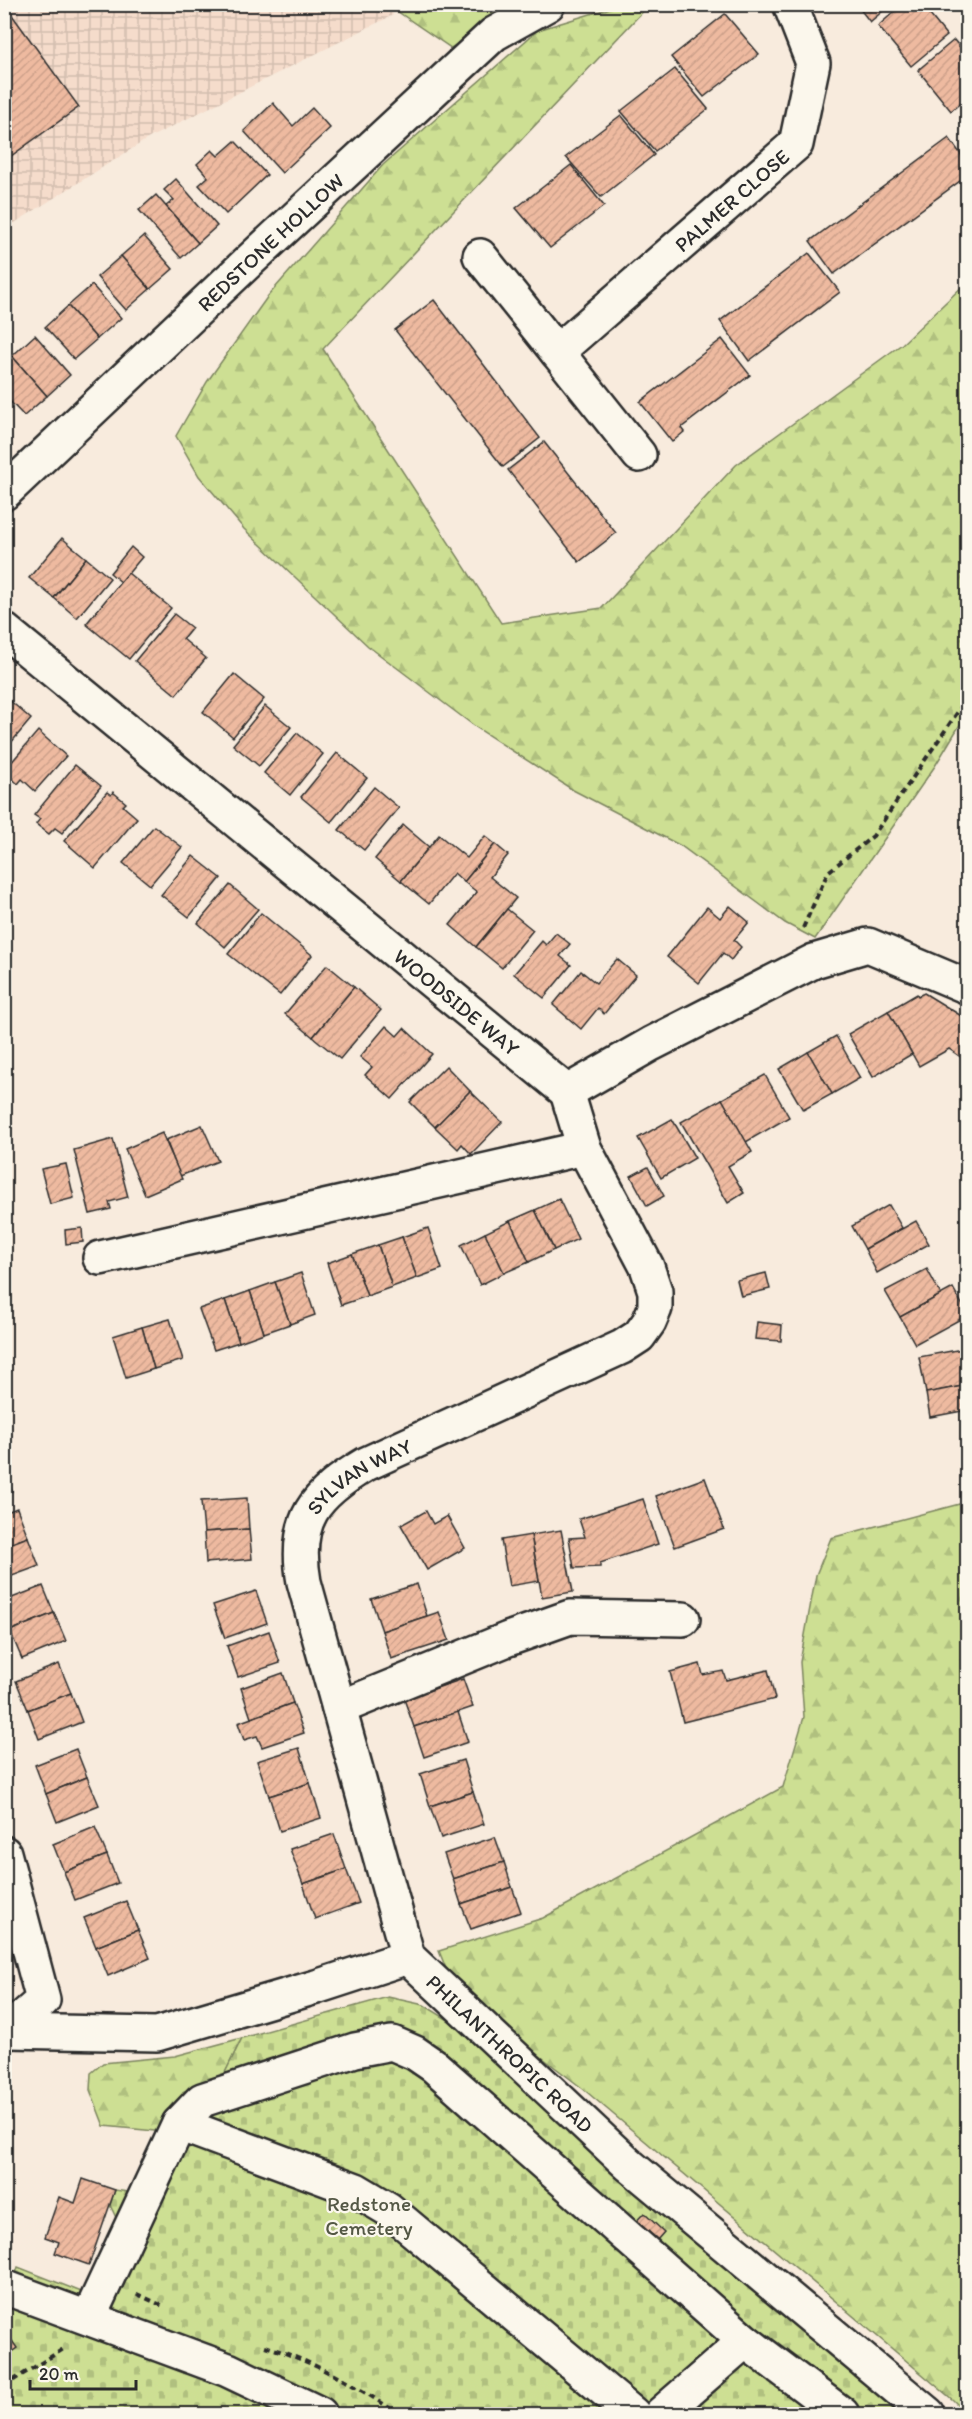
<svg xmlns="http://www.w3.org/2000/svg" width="972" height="2419" font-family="Itim,sans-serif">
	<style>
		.industrial { fill: url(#industrial-grid) }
		.forest { fill: url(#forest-firs); stroke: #7c855f; stroke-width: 1.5 }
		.cemetery { fill: url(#cemetery-stones); stroke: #7c855f; stroke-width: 1.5 }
		.building { fill: url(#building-hatch); stroke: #2b2b2b; stroke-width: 1.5 }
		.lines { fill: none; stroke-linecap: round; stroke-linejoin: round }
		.minor-casing { stroke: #2b2b2b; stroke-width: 38 }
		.path { stroke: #2b2b2b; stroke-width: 4; stroke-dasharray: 6 4.5; stroke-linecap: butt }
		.minor { stroke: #fbf7ec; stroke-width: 33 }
		.labels { text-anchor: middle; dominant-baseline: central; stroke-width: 4.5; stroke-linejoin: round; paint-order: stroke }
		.street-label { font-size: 21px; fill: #2b2b2b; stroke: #fbf7ec }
		.park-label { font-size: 21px; fill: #545845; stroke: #fbf7ec }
	</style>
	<defs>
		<pattern id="industrial-grid" width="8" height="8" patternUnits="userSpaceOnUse" patternTransform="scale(1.5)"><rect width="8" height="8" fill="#f5dccb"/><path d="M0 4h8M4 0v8" fill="none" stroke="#d2bdae"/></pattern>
		<pattern id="forest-firs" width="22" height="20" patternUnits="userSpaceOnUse" patternTransform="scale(1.5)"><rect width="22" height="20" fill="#cddf93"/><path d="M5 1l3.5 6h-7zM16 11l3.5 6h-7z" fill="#b0c07f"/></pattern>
		<pattern id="cemetery-stones" width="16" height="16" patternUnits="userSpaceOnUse" patternTransform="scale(1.5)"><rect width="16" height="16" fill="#cddf93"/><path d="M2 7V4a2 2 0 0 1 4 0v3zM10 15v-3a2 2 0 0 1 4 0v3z" fill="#b0c07f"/></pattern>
		<pattern id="building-hatch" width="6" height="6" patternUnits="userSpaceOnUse" patternTransform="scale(1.5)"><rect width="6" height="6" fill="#eebaa0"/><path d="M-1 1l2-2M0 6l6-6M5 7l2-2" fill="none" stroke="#cca08a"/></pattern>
	</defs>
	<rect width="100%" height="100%" fill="#f8ebdd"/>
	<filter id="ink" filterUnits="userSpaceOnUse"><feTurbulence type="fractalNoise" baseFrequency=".0167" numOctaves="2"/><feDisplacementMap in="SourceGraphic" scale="12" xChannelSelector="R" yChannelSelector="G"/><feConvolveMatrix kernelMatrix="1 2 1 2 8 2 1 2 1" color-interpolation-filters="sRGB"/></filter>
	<g filter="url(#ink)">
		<polygon class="industrial" points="5,5 390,5 393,15 149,138 5,229"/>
		<g class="forest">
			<polygon points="388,5 518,5 451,48"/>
			<polygon points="620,5 649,5 323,349 501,623 602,608 736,465 902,344 967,282 967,713 935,766 815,939 785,923 681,846 573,790 477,728 368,646 244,529 199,476 176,436 207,382 268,296 383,165 538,30"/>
			<polygon points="967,1502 967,2414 953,2400 582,2088 455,1991 439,1951 543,1918 783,1787 804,1717 800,1662 816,1575 831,1538"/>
			<polygon points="242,2038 222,2079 165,2132 104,2126 90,2090 91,2073 103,2063 175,2056"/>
		</g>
		<polygon class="cemetery" points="388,1997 424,2005 463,2029 524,2089 671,2219 904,2414 5,2414 5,2308 18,2267 89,2295 121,2228 110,2205 115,2190 135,2193 184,2091 222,2079 242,2038"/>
		<g class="building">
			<polygon points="4,4 79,107 4,161"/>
			<polygon points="856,4 891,4 870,22"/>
			<polygon points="903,4 921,4 947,36 911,66 878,26"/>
			<polygon points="725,14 759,54 704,97 671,57"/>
			<polygon points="954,40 968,57 968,97 951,111 918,70"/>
			<polygon points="675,69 708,109 655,151 621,111"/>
			<polygon points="273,103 293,126 312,108 330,128 282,173 244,131"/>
			<polygon points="621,115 654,155 601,197 566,157"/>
			<polygon points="949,138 968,164 968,175 834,274 810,241"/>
			<polygon points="235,141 267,175 226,214 199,185 208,177 197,164 212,150 218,156"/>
			<polygon points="571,165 604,206 550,248 516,208"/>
			<polygon points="176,179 217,226 198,243 166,206 174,200 164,190"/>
			<polygon points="156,195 198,243 181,258 139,210"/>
			<polygon points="144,236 173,269 150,289 121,256"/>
			<polygon points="809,253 840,292 749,361 720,321"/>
			<polygon points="121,256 150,289 126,310 97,277"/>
			<polygon points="92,285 121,318 97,339 68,306"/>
			<polygon points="434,300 540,438 503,467 395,330"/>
			<polygon points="68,306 97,339 74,359 45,327"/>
			<polygon points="35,335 70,375 47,396 12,356"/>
			<polygon points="722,339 750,375 681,428 684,432 672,442 640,402"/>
			<polygon points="4,347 47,396 24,416 4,395"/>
			<polygon points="544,442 616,533 579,562 508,470"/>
			<polygon points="62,538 86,558 54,598 29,578"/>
			<polygon points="131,547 142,557 121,582 110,573"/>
			<polygon points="86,558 110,578 77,618 54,598"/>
			<polygon points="128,573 171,608 129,659 86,624"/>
			<polygon points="174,614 192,628 183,639 206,658 176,695 135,661"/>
			<polygon points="234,674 264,699 233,737 203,712"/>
			<polygon points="7,698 31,719 4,751 4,701"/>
			<polygon points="265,706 291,727 259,766 233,745"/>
			<polygon points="38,731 66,756 35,791 22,779 18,784 4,771"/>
			<polygon points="297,733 323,754 290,795 264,773"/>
			<polygon points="337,753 367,778 331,822 301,797"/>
			<polygon points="75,765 101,786 62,833 55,828 49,834 36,824 40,819 34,815"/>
			<polygon points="374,787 399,808 364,850 339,830"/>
			<polygon points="107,792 111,795 113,792 126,803 123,806 137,818 95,868 64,841"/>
			<polygon points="403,825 429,847 401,881 375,859"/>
			<polygon points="154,826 182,847 150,885 123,863"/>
			<polygon points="439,835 467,858 485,836 495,844 464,882 454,873 429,904 401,881"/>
			<polygon points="495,844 508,855 490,877 516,898 476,947 450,925 477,892 464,882"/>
			<polygon points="193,856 221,878 189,917 161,895"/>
			<polygon points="230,885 258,909 225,947 198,923"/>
			<polygon points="730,906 749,922 734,940 741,947 731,960 723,953 699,983 667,957 707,907 720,918"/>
			<polygon points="507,909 533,930 502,968 476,947"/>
			<polygon points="261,913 312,955 280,995 228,954"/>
			<polygon points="556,933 570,944 560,956 571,965 544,998 514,974 542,941 546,945"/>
			<polygon points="617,959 636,975 604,1014 598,1008 581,1029 553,1005 581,971 596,983"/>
			<polygon points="327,965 354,987 313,1037 285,1014"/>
			<polygon points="354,987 381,1010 340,1059 313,1037"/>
			<polygon points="924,993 968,1020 968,1062 949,1049 919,1066 888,1011 917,994 918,996"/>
			<polygon points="888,1011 912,1054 873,1077 848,1034"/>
			<polygon points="386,1026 397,1036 404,1028 432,1054 392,1099 365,1075 372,1067 360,1057"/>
			<polygon points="836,1036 860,1078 832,1094 808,1052"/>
			<polygon points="808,1052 832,1094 803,1110 779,1069"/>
			<polygon points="446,1066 470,1091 435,1127 410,1102"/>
			<polygon points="765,1075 789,1117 746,1142 722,1099"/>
			<polygon points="470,1091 502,1122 471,1154 462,1144 458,1149 435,1127"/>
			<polygon points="722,1099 752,1152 728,1166 744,1193 728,1203 681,1122"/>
			<polygon points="672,1119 695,1158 661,1178 638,1138"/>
			<polygon points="202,1125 218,1161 180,1176 166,1140"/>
			<polygon points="162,1133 182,1179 145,1195 125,1149"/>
			<polygon points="113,1139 128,1197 109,1202 111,1209 90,1214 74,1150"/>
			<polygon points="66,1164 74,1198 50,1204 41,1169"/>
			<polygon points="648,1167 664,1196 647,1206 631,1176"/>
			<polygon points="559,1199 578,1239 554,1250 535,1210"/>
			<polygon points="889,1205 902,1228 865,1249 852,1226"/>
			<polygon points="535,1210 554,1250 529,1262 510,1221"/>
			<polygon points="510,1221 529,1262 504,1273 485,1233"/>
			<polygon points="916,1221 929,1244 877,1273 865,1249"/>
			<polygon points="82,1228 83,1242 66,1244 65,1230"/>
			<polygon points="428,1228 442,1269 417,1278 402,1237"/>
			<polygon points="485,1233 504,1273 480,1285 461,1245"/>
			<polygon points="402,1237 417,1278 392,1287 378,1245"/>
			<polygon points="378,1245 392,1287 367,1296 352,1254"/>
			<polygon points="352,1254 367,1296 341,1305 327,1263"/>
			<polygon points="927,1269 941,1295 900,1317 885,1291"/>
			<polygon points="301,1273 315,1315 290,1324 275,1282"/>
			<polygon points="766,1273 770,1289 741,1296 737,1280"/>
			<polygon points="275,1282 290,1324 264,1333 250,1291"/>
			<polygon points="953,1288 968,1315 915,1344 900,1317"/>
			<polygon points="250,1291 264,1333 239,1342 225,1300"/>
			<polygon points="225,1300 239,1342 214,1350 199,1309"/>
			<polygon points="170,1319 183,1360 154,1369 142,1327"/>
			<polygon points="757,1322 782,1325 781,1341 755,1339"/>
			<polygon points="142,1327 154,1369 126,1378 113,1336"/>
			<polygon points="968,1348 968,1385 926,1393 919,1357"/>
			<polygon points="968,1385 968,1410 930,1417 926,1393"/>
			<polygon points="4,1469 12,1491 4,1494"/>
			<polygon points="705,1478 724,1529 675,1547 656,1496"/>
			<polygon points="247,1498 249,1529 204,1532 201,1501"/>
			<polygon points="643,1499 658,1544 600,1563 600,1567 574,1568 569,1538 585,1537 579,1519"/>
			<polygon points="17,1508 28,1537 4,1546 4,1513"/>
			<polygon points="426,1511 433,1524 447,1516 465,1548 427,1570 401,1525"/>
			<polygon points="249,1529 252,1559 206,1563 204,1532"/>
			<polygon points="561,1530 573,1592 542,1597 531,1535"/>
			<polygon points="531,1535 539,1581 509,1586 501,1540"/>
			<polygon points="28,1537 39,1566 4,1579 4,1546"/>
			<polygon points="417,1584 427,1616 382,1631 371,1599"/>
			<polygon points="43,1586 54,1613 10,1631 4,1616 4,1601"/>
			<polygon points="256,1591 267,1623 225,1638 213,1605"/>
			<polygon points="439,1612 449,1640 391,1659 382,1631"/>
			<polygon points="54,1613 66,1641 22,1659 10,1631"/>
			<polygon points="269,1631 280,1663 238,1677 227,1646"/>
			<polygon points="59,1664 71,1693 28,1710 16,1681"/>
			<polygon points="700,1664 703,1675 723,1671 726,1680 768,1670 775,1699 683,1722 670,1672"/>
			<polygon points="283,1673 293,1703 251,1718 241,1688"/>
			<polygon points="463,1679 473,1707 414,1727 404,1699"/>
			<polygon points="71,1693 82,1722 39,1739 28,1710"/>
			<polygon points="293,1703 304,1733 262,1747 257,1736 244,1740 238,1723"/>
			<polygon points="458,1712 468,1742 424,1757 414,1727"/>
			<polygon points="299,1748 310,1783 269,1796 257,1761"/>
			<polygon points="76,1749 87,1777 46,1794 35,1765"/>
			<polygon points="463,1760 473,1792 430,1806 420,1774"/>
			<polygon points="87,1777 99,1805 57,1822 46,1794"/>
			<polygon points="310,1783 321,1818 280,1831 269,1796"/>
			<polygon points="473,1792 484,1824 441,1838 430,1806"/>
			<polygon points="95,1827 107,1855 64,1872 53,1844"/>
			<polygon points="334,1834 346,1869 303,1884 290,1849"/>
			<polygon points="495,1837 504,1862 453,1879 444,1854"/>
			<polygon points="107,1855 118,1883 75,1900 64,1872"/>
			<polygon points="504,1862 512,1887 461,1904 453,1879"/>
			<polygon points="346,1869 359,1903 315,1919 303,1884"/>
			<polygon points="512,1887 521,1912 471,1929 461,1904"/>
			<polygon points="126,1901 138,1930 96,1947 84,1918"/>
			<polygon points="138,1930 150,1958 108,1976 96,1947"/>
			<polygon points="83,2179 115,2190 89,2265 55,2253 59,2242 45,2237 59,2197 75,2203"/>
			<polygon points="644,2213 664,2232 650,2248 629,2229"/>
			<polygon points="6,2332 17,2348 4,2357 4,2333"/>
		</g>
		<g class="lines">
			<defs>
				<g id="minor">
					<polyline points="480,256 557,352"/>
					<path id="s1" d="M639,455L557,352L796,144L813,63L790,4"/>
					<path id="s2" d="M4,493L246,264L494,34L548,4"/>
					<path id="s3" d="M4,630L567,1092L651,1044L814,961L868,945L968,987"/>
					<polyline points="100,1258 584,1148"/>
					<polyline points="339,1708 508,1639 570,1617 683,1619"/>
					<polyline points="4,1853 43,2000 4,2034"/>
					<path id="s4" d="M408,1957L304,1582C293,1520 314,1495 366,1464L622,1347L639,1336L649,1322L655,1308V1291L647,1267L584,1148L567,1092"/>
					<path id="s5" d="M8,2031L157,2034L316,1987L408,1957L628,2164L928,2414"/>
					<polyline points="179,2124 356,2190 388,2209 633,2414"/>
					<polyline points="4,2287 228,2370 320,2414"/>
					<polyline points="89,2317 179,2124 202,2100 355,2050 392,2043 415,2053 434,2066 745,2341 842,2414"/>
					<polyline points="661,2414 745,2341"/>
				</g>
			</defs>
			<use href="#minor" class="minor-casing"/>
			<g class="path">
				<polyline points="803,928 828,872 873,836 968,697"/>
				<polyline points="137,2294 163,2306"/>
				<path d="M265,2346C312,2361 358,2386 398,2414"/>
				<polyline points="4,2386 65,2348"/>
			</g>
			<use href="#minor" class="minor"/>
		</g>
	</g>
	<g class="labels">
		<g class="street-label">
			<text stroke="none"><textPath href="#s1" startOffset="363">PALMER CLOSE</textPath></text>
			<text stroke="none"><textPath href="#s2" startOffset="366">REDSTONE HOLLOW</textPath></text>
			<text stroke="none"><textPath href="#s3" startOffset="586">WOODSIDE WAY</textPath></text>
			<text stroke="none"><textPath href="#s4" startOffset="522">SYLVAN WAY</textPath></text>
			<text stroke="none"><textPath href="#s5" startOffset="552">PHILANTHROPIC ROAD</textPath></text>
		</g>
		<g class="park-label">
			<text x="369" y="2203">Redstone<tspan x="369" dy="24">Cemetery</tspan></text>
		</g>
	</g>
	<rect width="972" height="2419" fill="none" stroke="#fbf7ec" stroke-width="24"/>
	<rect x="12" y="12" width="948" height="2395" fill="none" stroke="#2b2b2b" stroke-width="2" filter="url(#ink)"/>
	<path d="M30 2380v9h106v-9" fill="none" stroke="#2b2b2b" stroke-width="3"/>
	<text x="39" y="2380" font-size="18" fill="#2b2b2b" stroke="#fbf7ec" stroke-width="4.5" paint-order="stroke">20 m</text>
</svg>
